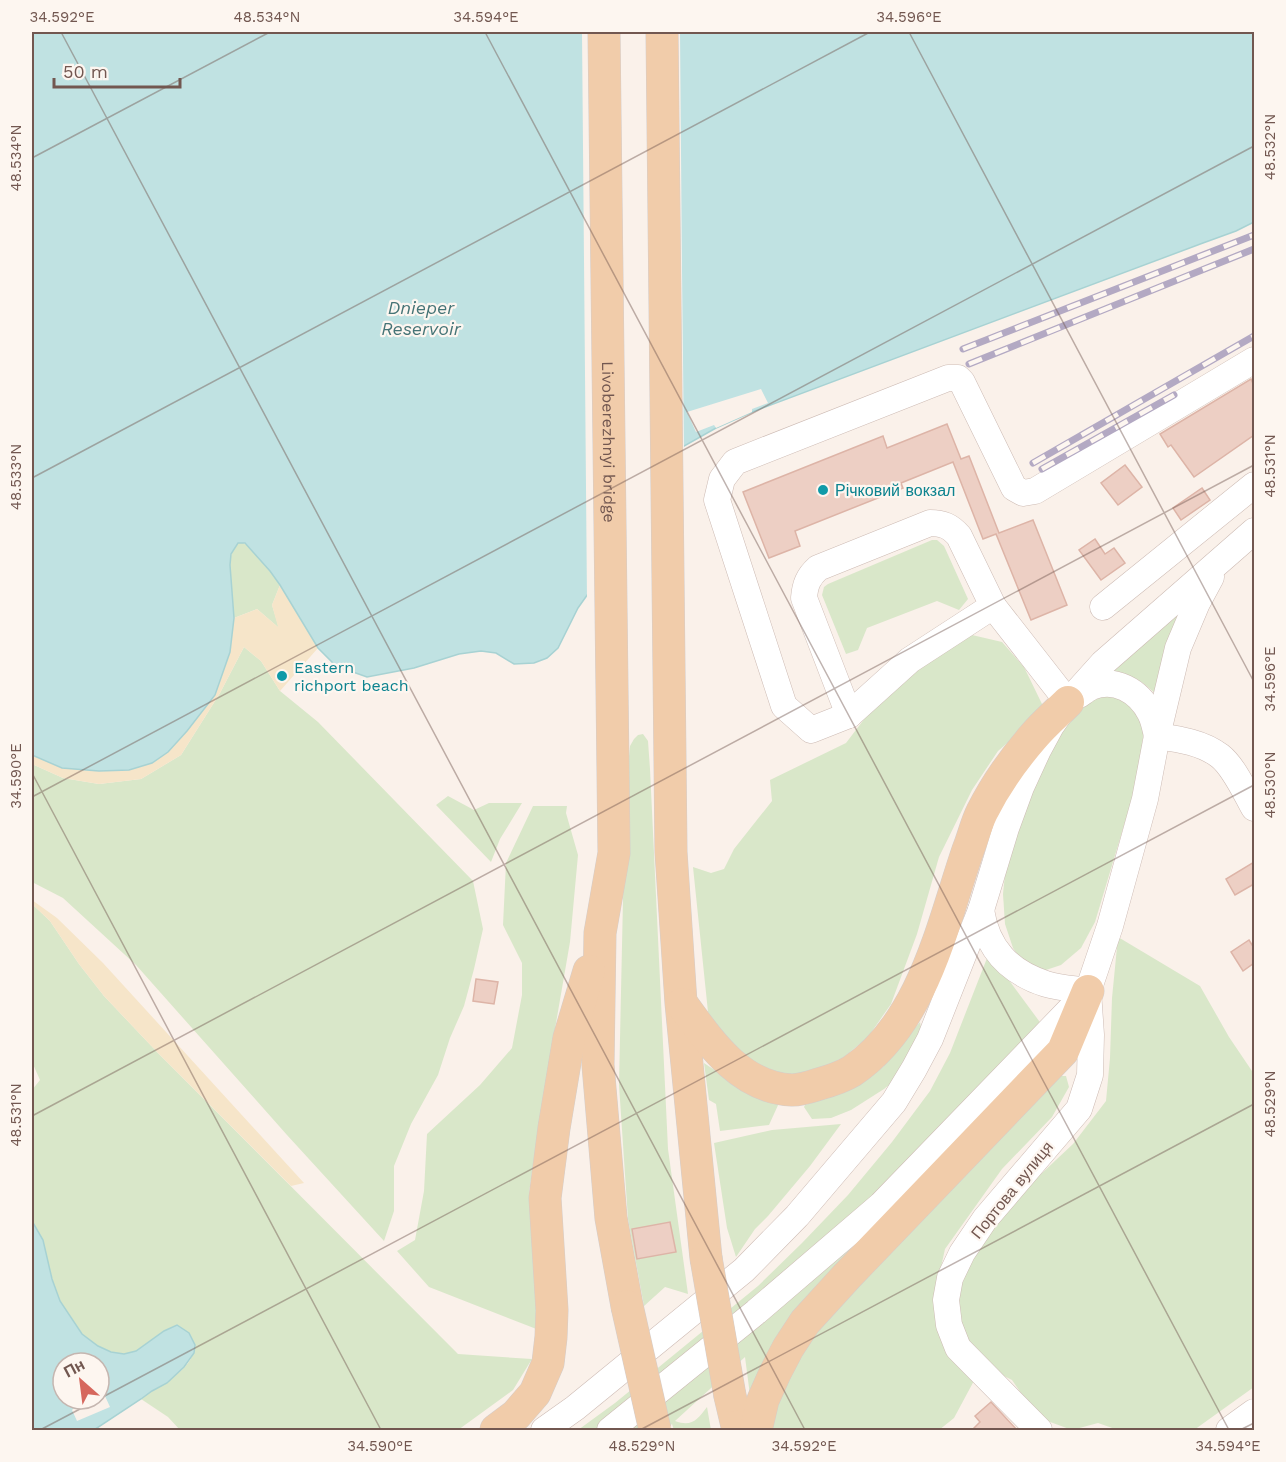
<svg xmlns="http://www.w3.org/2000/svg" width="1286" height="1462" font-family="'Work Sans',sans-serif">
	<style>
		.green { fill: #d9e7c9 }
		.sand { fill: #f6e5c9 }
		.water { fill: #c0e2e2; stroke: #a7d2d3; stroke-width: 1.5; fill-rule: evenodd }
		.pier { fill: #faf1ea }
		.building { fill: #edcfc4; stroke: #ddb4a7; stroke-width: 1.5 }
		.lines { fill: none; stroke-linecap: round; stroke-linejoin: round }
		.minor-casing { stroke: #cdbbb4; stroke-width: 27 }
		.major-casing { stroke: #d5cdca; stroke-width: 33 }
		.minor { stroke: #fff; stroke-width: 26 }
		.major { stroke: #f1ccaa; stroke-width: 32 }
		.rail-casing { stroke: #b3a9c3; stroke-width: 7 }
		.rail { stroke: #fdf6f0; stroke-width: 4.5; stroke-dasharray: 14; stroke-linecap: butt }
		.major-bridge-casing { stroke: #d5cdca; stroke-width: 33; stroke-linecap: butt }
		.major-bridge { stroke: #f1ccaa; stroke-width: 32 }
		.ticks { fill: none; stroke: #725750; stroke-width: 1.5; stroke-opacity: 0.45 }
		.culture-dot { fill: #0f9aa8; stroke: #fdf6f0; stroke-width: 2 }
		.labels { text-anchor: middle; dominant-baseline: central; stroke-width: 4.5; stroke-linejoin: round; paint-order: stroke }
		.street-label { font-size: 16px; fill: #725750; stroke: #fdf6f0 }
		.culture-label { font-size: 16px; fill: #0d838f; stroke: #fdf6f0; text-anchor: start }
		.water-label { font-size: 18px; font-style: italic; fill: #457476; stroke: #fdf6f0 }
		.neatline { fill: none; stroke: #725750; stroke-width: 2 }
		.ticks-label { font-size: 15px; text-anchor: middle; fill: #725750 }
	</style>
	<rect width="100%" height="100%" fill="#faf1ea"/>
	<g class="green">
		<polygon points="932,540 937,540 944,546 968,599 959,610 937,601 867,628 858,650 846,654 822,595 824,587 828,584"/>
		<path d="M241,542C255,547 271,573 280,585L272,605L279,628L257,609L234,618C233,600 227,568 232,552C233,547 236,544 241,542Z"/>
		<path d="M1188,598L1158,696C1140,679 1132,674 1107,671Z"/>
		<polygon points="972,635 1002,642 1024,667 1042,704 1041,712 1024,723 1013,738 998,751 972,790 939,857 917,934 891,1004 868,1037 844,1057 810,1074 786,1075 759,1065 735,1048 720,1033 708,1012 693,867 711,873 724,869 734,849 772,801 770,780 846,743 878,701 900,680"/>
		<polygon points="244,647 261,661 280,691 318,722 473,881 483,929 474,969 464,1006 450,1038 438,1075 411,1124 394,1166 394,1211 384,1241 287,1135 136,965 63,898 32,882 32,764 63,778 99,784 141,779 181,755 220,693"/>
		<polygon points="1103,694 1117,695 1133,706 1145,724 1139,767 1131,802 1095,922 1081,948 1061,965 1046,970 1034,967 1022,961 1013,948 1005,924 1003,894 1006,864 1014,832 1045,760 1063,729 1089,699"/>
		<polygon points="643,734 648,741 650,769 668,1149 688,1294 665,1287 644,1306 628,1219 619,1085 624,853 626,787 630,746 634,739 638,735"/>
		<polygon points="448,796 474,810 489,803 522,803 500,839 491,862 436,805"/>
		<polygon points="533,806 567,806 566,813 578,855 570,942 542,1104 529,1193 539,1330 429,1287 397,1251 415,1240 424,1191 427,1134 480,1085 512,1048 522,995 522,963 503,925 506,863"/>
		<path d="M32,904L50,921L79,964L104,996L158,1053L458,1354L532,1359L513,1390L458,1430H180L168,1417L141,1399C159,1384 193,1372 195,1345L164,1331L136,1351L124,1354L111,1352L98,1346L82,1334L60,1301L52,1279L43,1240L32,1221V1090L40,1080L32,1062Z"/>
		<polygon points="1118,937 1200,986 1229,1037 1254,1074 1254,1387 1194,1430 1118,1430 1098,1423 1072,1430 1042,1419 1025,1399 1012,1380 984,1366 963,1339 956,1295 965,1258 994,1218 1073,1144 1106,1101 1110,1058 1112,998"/>
		<polygon points="989,953 1042,1025 895,1177 600,1430 578,1430 615,1403 758,1286 802,1243 848,1195 892,1142 930,1091 950,1053"/>
		<polygon points="920,1022 922,1034 902,1074 884,1089 851,1110 831,1118 812,1119 804,1107 805,1105 844,1092 883,1067"/>
		<polygon points="704,1063 719,1073 779,1103 769,1125 720,1131 716,1104 709,1100"/>
		<polygon points="1057,1076 1066,1076 1069,1087 1052,1117 1002,1169 945,1249 936,1290 976,1377 954,1418 939,1430 768,1430 790,1370 825,1321"/>
		<polygon points="841,1124 810,1166 768,1216 755,1229 736,1257 727,1228 714,1143 772,1130"/>
		<path d="M896,1203L751,1403L745,1357L675,1421C692,1427 697,1420 707,1407L711,1430H674L672,1424L665,1430H624Z"/>
	</g>
	<g class="sand">
		<polygon points="280,585 318,648 280,691 261,661 244,647 220,693 181,755 141,779 99,784 63,778 32,764 32,755 62,768 99,771 129,770 168,752 187,731 215,695 230,652 234,618 257,609 278,627 272,605"/>
		<polygon points="32,900 57,918 103,963 304,1183 291,1186 158,1053 104,996 79,964 50,921 32,904"/>
	</g>
	<g class="water">
		<polygon points="32,32 1254,32 1254,222 1236,231 1203,243 752,412 716,428 684,446 662,470 607,567 578,608 558,648 547,658 534,663 514,664 496,653 481,651 459,654 414,668 367,677 336,666 318,648 280,585 270,571 245,543 238,543 231,554 230,565 234,618 230,652 215,695 187,731 168,752 152,763 129,770 99,771 62,768 32,755"/>
		<path d="M32,1221L43,1240L52,1279L60,1301L82,1334L98,1346L111,1352L124,1354L136,1351L164,1331L177,1325L189,1333L195,1345L194,1353L184,1367L167,1383L152,1391L141,1399L94,1430H32ZM63,1363H99V1399H63Z"/>
	</g>
	<g class="pier">
		<polygon points="582,32 680,32 682,271 684,451 664,472 609,568 587,601"/>
		<polygon points="761,389 768,403 752,409 752,412 716,428 714,425 696,432 687,412"/>
		<polygon points="99,1391 102,1397 105,1396 110,1407 77,1421 72,1410 74,1408 70,1399 99,1399"/>
	</g>
	<g class="building">
		<polygon points="1251,379 1254,386 1254,435 1194,477 1171,445 1168,447 1160,434"/>
		<polygon points="947,424 961,459 969,456 999,533 1033,520 1067,605 1031,620 996,534 983,539 953,462 901,483 903,488 795,531 800,546 769,558 743,492 883,436 887,448"/>
		<polygon points="1125,465 1142,487 1118,505 1101,483"/>
		<polygon points="1202,488 1210,500 1181,520 1173,508"/>
		<polygon points="1095,539 1105,554 1114,548 1125,563 1101,580 1079,550"/>
		<polygon points="1254,862 1254,884 1235,895 1226,879"/>
		<polygon points="1249,940 1254,948 1254,963 1243,971 1231,952"/>
		<polygon points="476,979 498,982 494,1004 473,1001"/>
		<polygon points="670,1222 676,1252 637,1259 632,1229"/>
		<polygon points="991,1402 1018,1431 971,1431 980,1422 975,1416"/>
	</g>
	<g class="lines">
		<defs>
			<g id="minor">
				<path d="M930,523C943,523 950,526 959,536L993,606L910,660L849,715L804,598C805,585 808,577 818,568Z"/>
				<polyline points="993,606 1068,702"/>
				<polyline points="1103,607 1254,485"/>
				<path d="M1079,695C1082,693 1087,689 1091,687C1115,677 1139,691 1150,713C1154,720 1155,728 1157,736"/>
				<polyline points="849,715 811,730 784,706 717,500 722,479 735,462 948,378 958,378 962,382 1014,488 1023,493 1035,491 1254,360"/>
				<path d="M1157,736C1178,739 1202,742 1220,756C1234,767 1245,792 1254,808"/>
				<path d="M981,910C987,949 1009,972 1046,984C1059,988 1075,989 1088,991L1091,1035L1090,1075L1079,1109L985,1219L962,1253L950,1278L946,1300L949,1325L958,1348L1039,1430"/>
				<polyline points="544,1430 575,1408 744,1270 797,1216 894,1102 914,1069 930,1039 981,910 1006,828 1021,787 1038,750 1051,726 1068,702 1103,663 1254,531"/>
				<polyline points="610,1430 756,1312 881,1205 1088,991 1110,926 1145,799 1157,736 1178,648 1197,603 1211,577"/>
				<polyline points="1229,1430 1254,1412"/>
			</g>
			<g id="major">
				<path id="s1" d="M604,32L614,853L600,933L598,1065L611,1218L627,1306"/>
				<polyline points="662,32 671,852 681,1003 706,1258"/>
				<path d="M682,1004C709,1041 740,1088 792,1090C801,1090 810,1087 819,1084C830,1081 842,1077 852,1071C923,1023 942,926 968,850C973,838 976,824 982,812C995,786 1014,759 1033,737C1044,724 1057,713 1068,702"/>
				<polyline points="730,1396 738,1430"/>
				<polyline points="496,1430 516,1415 535,1393 548,1363 551,1337 552,1310 545,1198 554,1128 569,1038 589,971"/>
				<polyline points="756,1430 763,1400 775,1373 788,1348 805,1322 847,1276 1063,1051 1088,991"/>
			</g>
		</defs>
		<use href="#minor" class="minor-casing"/>
		<use href="#major" class="major-casing"/>
		<use href="#minor" class="minor"/>
		<use href="#major" class="major"/>
		<defs>
			<g id="rail">
				<polyline points="963,349 1254,235"/>
				<polyline points="969,364 1254,249"/>
				<polyline points="1033,463 1254,336"/>
				<polyline points="1042,469 1174,395"/>
			</g>
		</defs>
		<use href="#rail" class="rail-casing"/>
		<use href="#rail" class="rail"/>
		<defs>
			<g id="major-bridge">
				<polyline points="706,1258 730,1396"/>
				<polyline points="627,1306 655,1430"/>
			</g>
		</defs>
		<use href="#major-bridge" class="major-bridge-casing"/>
		<use href="#major-bridge" class="major-bridge"/>
	</g>
	<path class="ticks" d="M61,32L805,1430M485,32L1229,1430M909,32L1254,682M32,158L270,32M32,478L870,32M32,773L381,1430M32,797L1254,146M32,1116L1254,465M99,1399L1254,785M40,1430L99,1399M640,1430L1254,1104M1240,1430L1254,1423"/>
	<g class="culture-dot">
		<circle cx="823" cy="490" r="6"/>
		<circle cx="282" cy="676" r="6"/>
	</g>
	<g class="labels">
		<g class="street-label">
			<text stroke="none"><textPath href="#s1" startOffset="410">Livoberezhnyi bridge</textPath></text>
			<text transform="translate(1012 1190) rotate(-51)">Портова вулиця</text>
		</g>
		<g class="culture-label">
			<text x="835" y="490">Річковий вокзал</text>
			<text x="294" y="667">Eastern<tspan x="294" dy="18">richport beach</tspan></text>
		</g>
		<g class="water-label">
			<text x="421" y="307">Dnieper<tspan x="421" dy="21">Reservoir</tspan></text>
		</g>
	</g>
	<rect width="1286" height="1462" fill="none" stroke="#fdf6f0" stroke-width="66"/>
	<g transform="translate(81 1381) rotate(332)"><circle r="28" fill="#fdf6f0" stroke="#c5b6b0" stroke-width="1.5"/>
	<path d="M0-4.5L10 22L0 15L-10 22Z" fill="#d6675d"/>
	<text y="-9" font-size="16" font-weight="bold" text-anchor="middle" fill="#725750">Пн</text>
	</g>
	<path d="M54 78v9h126v-9" fill="none" stroke="#725750" stroke-width="3"/>
	<text x="63" y="78" font-size="18" fill="#725750" stroke="#fdf6f0" stroke-width="4.5" paint-order="stroke">50 m</text>
	<rect x="33" y="33" width="1220" height="1396" class="neatline"/>
	<g class="ticks-label">
		<text x="62" y="22">34.592°E</text>
		<text x="267" y="22">48.534°N</text>
		<text x="486" y="22">34.594°E</text>
		<text x="909" y="22">34.596°E</text>
		<text transform="translate(1270 147) rotate(-90)" y="5">48.532°N</text>
		<text transform="translate(16 158) rotate(-90)" y="5">48.534°N</text>
		<text transform="translate(1270 466) rotate(-90)" y="5">48.531°N</text>
		<text transform="translate(16 477) rotate(-90)" y="5">48.533°N</text>
		<text transform="translate(1270 679) rotate(-90)" y="5">34.596°E</text>
		<text transform="translate(16 776) rotate(-90)" y="5">34.590°E</text>
		<text transform="translate(1270 785) rotate(-90)" y="5">48.530°N</text>
		<text transform="translate(1270 1104) rotate(-90)" y="5">48.529°N</text>
		<text transform="translate(16 1115) rotate(-90)" y="5">48.531°N</text>
		<text x="380" y="1451">34.590°E</text>
		<text x="642" y="1451">48.529°N</text>
		<text x="804" y="1451">34.592°E</text>
		<text x="1228" y="1451">34.594°E</text>
	</g>
</svg>
